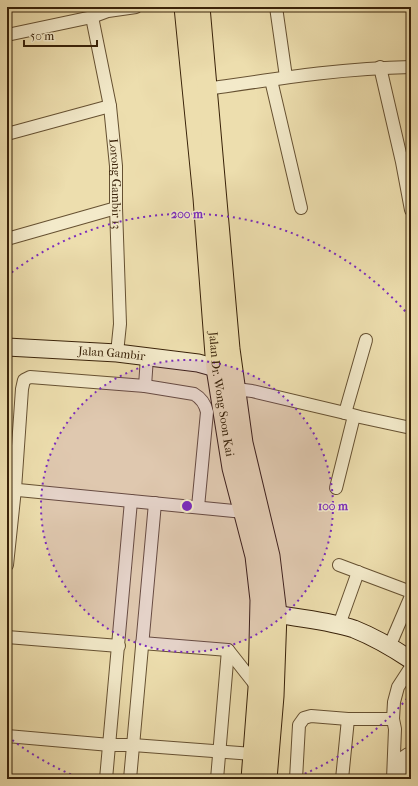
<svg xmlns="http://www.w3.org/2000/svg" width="418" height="786" font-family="'IM FELL French Canon',serif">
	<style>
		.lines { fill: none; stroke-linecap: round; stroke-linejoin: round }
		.street-casing { stroke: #665132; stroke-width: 14 }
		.secondary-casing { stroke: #392209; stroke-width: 19 }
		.primary-casing { stroke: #392209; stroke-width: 21 }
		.street { stroke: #f3eaca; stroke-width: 12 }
		.secondary { stroke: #f3eaca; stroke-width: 17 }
		.primary { stroke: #eddeae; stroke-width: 19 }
		.ring { fill: none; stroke: #7b2cbf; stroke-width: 2; stroke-dasharray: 2 4 }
		.labels { text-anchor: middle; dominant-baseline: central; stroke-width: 3; stroke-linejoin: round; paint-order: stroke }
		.street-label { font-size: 12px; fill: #392209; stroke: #f3eaca }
		.centre { fill: #7b2cbf; stroke: #f3eaca; stroke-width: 2 }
		.ring-label { font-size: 12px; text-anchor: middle; font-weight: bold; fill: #7b2cbf; stroke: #f3eaca; stroke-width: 3; stroke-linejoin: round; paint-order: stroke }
	</style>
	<rect width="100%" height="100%" fill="#eddeae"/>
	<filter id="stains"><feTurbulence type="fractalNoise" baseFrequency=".005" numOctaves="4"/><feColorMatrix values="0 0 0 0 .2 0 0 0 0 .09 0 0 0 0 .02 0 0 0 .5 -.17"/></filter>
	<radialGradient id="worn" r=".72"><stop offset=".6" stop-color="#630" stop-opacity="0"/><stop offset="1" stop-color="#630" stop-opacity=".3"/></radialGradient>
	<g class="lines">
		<defs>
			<g id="street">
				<polyline points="276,7 286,77"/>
				<path id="s1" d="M92,17L110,106L116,166V208L120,324L117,353"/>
				<polyline points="7,35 92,17 108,11 136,7"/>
				<polyline points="380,67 402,162 411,210"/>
				<polyline points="271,80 301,208"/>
				<path d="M207,89C275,79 343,68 411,67"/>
				<polyline points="7,134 110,106"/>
				<polyline points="7,239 116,208"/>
				<polyline points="145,386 147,357"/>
				<polyline points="236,389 252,391 345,413 360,417 411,428"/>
				<polyline points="345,413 366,340"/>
				<polyline points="336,488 354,416"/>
				<polyline points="8,489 244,512"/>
				<path d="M7,565L15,489L22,389L24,380L30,377L145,386L194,394C201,398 205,403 207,412L198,507"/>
				<polyline points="339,565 411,592"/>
				<polyline points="339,625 358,572"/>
				<polyline points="7,637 119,646"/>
				<polyline points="142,643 228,650 258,688"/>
				<polyline points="390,645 411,596"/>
				<polyline points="7,736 110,745 133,745 253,754"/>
				<path d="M400,774C400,765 400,756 411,753"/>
				<polyline points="106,779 131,501"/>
				<polyline points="130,779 155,503"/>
				<polyline points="217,779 228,650"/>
				<polyline points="296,779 299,725 304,718 311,716 348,719 393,719"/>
				<polyline points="342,779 348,719"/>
				<polyline points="393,779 395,729 393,719 394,702 398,687 411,667"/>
			</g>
			<g id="secondary">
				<path id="s2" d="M7,347L117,353L198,363L216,368"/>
				<path d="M277,614C302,619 329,621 354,629C374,637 393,648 411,660"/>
			</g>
			<g id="primary">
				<path id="s3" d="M184,7L203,198L216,368L232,468L255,556L260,600L258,688L251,779"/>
				<polyline points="200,7 230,349 243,443 270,556 277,614 274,696 267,779"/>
			</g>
		</defs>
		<use href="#street" class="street-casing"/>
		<use href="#secondary" class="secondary-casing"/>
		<use href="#primary" class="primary-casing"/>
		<use href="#street" class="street"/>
		<use href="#secondary" class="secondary"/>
		<use href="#primary" class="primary"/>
	</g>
	<circle cx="187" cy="506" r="146" fill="#7b2cbf" fill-opacity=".12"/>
	<g class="ring">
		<circle cx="187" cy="506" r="146"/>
		<path d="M411 694A292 292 0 0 1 292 779M82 779A292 292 0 0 1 7 736M7 276A292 292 0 0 1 411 318"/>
	</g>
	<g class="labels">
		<g class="street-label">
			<text stroke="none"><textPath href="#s1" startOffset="169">Lorong Gambir 13</textPath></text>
			<text stroke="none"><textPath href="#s2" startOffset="105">Jalan Gambir</textPath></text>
			<text stroke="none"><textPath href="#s3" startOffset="389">Jalan Dr. Wong Soon Kai</textPath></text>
		</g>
	</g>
	<circle cx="187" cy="506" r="6" class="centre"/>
	<g class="ring-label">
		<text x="187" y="218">200 m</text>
		<text x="333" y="510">100 m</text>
	</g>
	<rect width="418" height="786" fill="none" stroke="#eddeae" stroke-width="24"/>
	<rect x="8" y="8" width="402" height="770" fill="none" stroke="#392209" stroke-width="2"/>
	<rect x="12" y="12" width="394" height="762" fill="none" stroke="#392209"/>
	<path d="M24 40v6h73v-6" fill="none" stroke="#392209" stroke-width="2"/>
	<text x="30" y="40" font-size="12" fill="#392209" stroke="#f3eaca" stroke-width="3" paint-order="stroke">50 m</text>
	<rect width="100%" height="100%" filter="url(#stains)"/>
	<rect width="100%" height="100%" fill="url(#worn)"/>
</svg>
